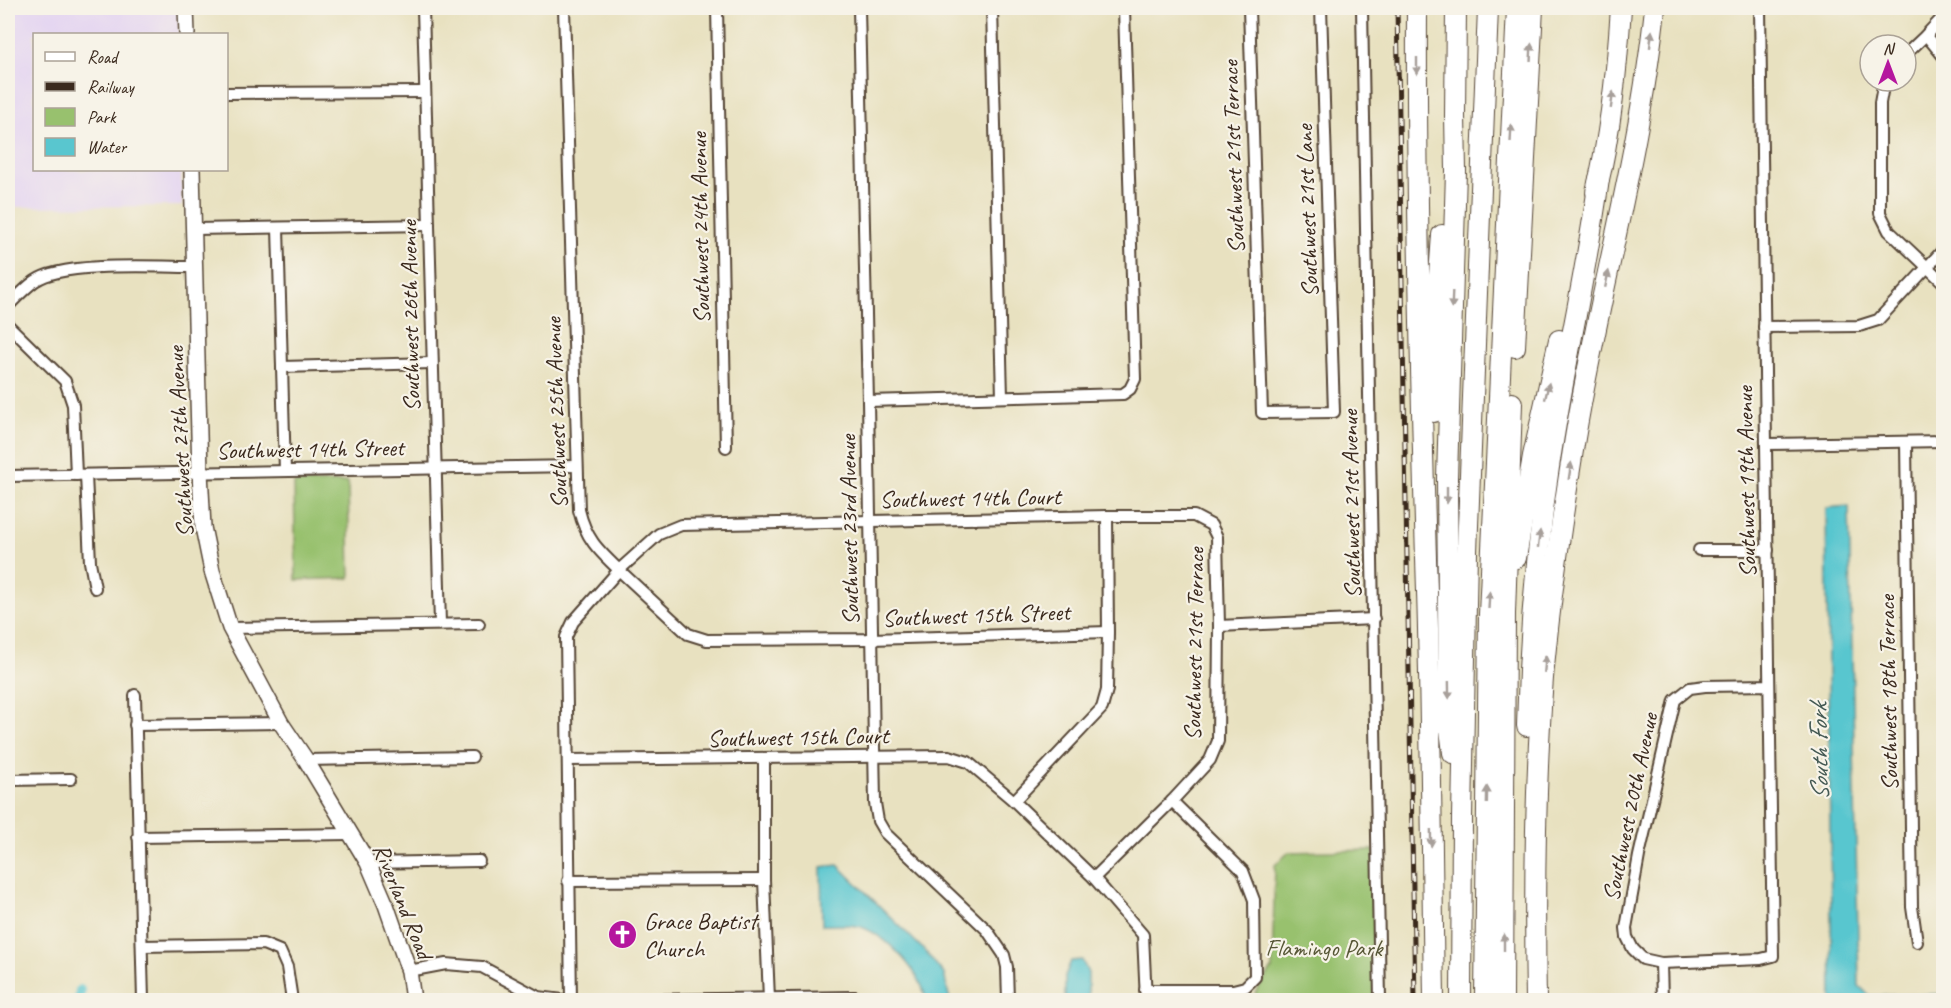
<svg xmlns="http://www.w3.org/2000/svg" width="1951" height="1008" font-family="Caveat,sans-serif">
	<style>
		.built { fill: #e3d3f2 }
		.green { fill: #98c16e; stroke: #6a7646; stroke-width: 1.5 }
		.water { fill: #59c6cf; stroke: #4a7876; stroke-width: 1.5 }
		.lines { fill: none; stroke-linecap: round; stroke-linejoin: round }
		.canal { stroke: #59c6cf; stroke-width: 10 }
		.street-casing { stroke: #554536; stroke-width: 14 }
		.secondary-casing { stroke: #554536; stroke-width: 18 }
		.highway-casing { stroke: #554536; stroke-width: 22 }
		.street { stroke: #fff; stroke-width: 10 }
		.secondary { stroke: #fff; stroke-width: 15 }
		.highway { stroke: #fff; stroke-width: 20 }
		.rail-casing { stroke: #3b2a1e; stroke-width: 5 }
		.rail { stroke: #f7f3e8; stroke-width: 3; stroke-dasharray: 9; stroke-linecap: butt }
		.oneway { fill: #a79f9a }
		.labels { text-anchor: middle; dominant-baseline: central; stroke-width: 4.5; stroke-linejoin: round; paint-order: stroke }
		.street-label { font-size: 24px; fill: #3b2a1e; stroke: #f7f3e8 }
		.poi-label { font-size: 24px; fill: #3b2a1e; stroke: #f7f3e8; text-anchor: start }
		.park-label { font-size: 24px; fill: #575736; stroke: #f7f3e8 }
		.water-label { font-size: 26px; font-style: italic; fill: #445953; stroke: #f7f3e8 }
	</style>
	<rect width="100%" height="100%" fill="#f7f3e8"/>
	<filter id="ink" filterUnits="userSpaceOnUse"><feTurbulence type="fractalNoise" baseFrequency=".0167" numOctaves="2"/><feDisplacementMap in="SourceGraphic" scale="12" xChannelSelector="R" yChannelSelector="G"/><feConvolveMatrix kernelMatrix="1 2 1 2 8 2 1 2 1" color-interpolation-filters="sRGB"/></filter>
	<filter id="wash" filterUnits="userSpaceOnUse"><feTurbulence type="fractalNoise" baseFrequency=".008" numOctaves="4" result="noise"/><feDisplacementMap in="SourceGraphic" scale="24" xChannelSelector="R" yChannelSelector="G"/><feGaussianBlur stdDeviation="1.35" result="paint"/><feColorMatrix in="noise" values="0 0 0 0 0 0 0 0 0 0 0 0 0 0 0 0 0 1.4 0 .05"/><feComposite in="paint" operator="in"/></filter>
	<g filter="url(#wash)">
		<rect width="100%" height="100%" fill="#e8e1c0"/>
		<polygon class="built" points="8,8 178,8 179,34 34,34 34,170 181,170 182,206 8,207"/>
		<g class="green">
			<polygon points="348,482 350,578 296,580 294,483"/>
			<polygon points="1374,850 1376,1000 1260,1000 1255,993 1272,969 1275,865 1289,852"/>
		</g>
		<g class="water">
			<polygon points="1849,506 1859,986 1870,996 1943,994 1943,1000 1832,1000 1826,508"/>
			<path d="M838,865L924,950L944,974L950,1000H926C922,974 889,938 864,928C853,923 834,926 822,925L821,867Z"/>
			<polygon points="1082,960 1088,973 1088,1000 1065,1000 1065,976 1071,961"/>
		</g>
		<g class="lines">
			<polyline class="canal" points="79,1000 80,990"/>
		</g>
	</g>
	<g filter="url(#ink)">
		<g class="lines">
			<defs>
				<g id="street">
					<polyline points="423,8 440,624"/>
					<path d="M564,8L579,510C586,539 598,550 619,570L573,622L566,637L571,1000"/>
					<polyline points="717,8 726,447"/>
					<polyline points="859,8 868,401 875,803 878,821 885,833 987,930 1004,955 1007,967 1008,1000"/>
					<polyline points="992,8 1002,397"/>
					<polyline points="1249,8 1262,413 1334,412 1321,8"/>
					<polyline points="1362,8 1380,1000"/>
					<polyline points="1760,8 1773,956 1761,959 1661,963 1643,959 1633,949 1627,937 1626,928 1639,856 1675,700 1690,688 1705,686 1769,685"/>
					<polyline points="1926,35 1944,57"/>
					<polyline points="1906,54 1926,35 1944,16"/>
					<polyline points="1884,81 1880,103 1880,213 1889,231 1944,283"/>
					<polyline points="226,93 425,92"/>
					<polyline points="278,228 285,471"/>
					<polyline points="195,229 429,225"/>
					<path d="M8,306C16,298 25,288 35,281C63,261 159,267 195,267"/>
					<polyline points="8,325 65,381 73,405 76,475"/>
					<polyline points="1764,327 1859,326 1878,320 1944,249"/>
					<polyline points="282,367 432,363"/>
					<polyline points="868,401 1123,394 1130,389 1135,379 1124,8"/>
					<polyline points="1906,442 1912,907 1917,942"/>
					<polyline points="1767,444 1944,441"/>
					<polyline points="86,475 90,562 95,588"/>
					<polyline points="8,476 577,466"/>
					<polyline points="1699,550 1768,550"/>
					<polyline points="1219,626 1374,619"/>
					<polyline points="230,628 479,624"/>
					<polyline points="135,695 143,1000"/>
					<polyline points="135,725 281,723"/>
					<polyline points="764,759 764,880 769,999"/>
					<polyline points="306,760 472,757"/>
					<polyline points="568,760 949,756 968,762 1014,801 1094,878 1143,935 1146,1000"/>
					<polyline points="8,780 71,779"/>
					<polyline points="1014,801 1102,708 1107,690 1108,632 1107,516"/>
					<polyline points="138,837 350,834"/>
					<polyline points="368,863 479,861"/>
					<polyline points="1094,878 1172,801 1210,760 1218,741 1219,626 1217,537 1211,525 1194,516 1107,516 681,525 659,534 619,570 688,634 707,640 871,639 1108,632"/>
					<polyline points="568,881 764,880"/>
					<polyline points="142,946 263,944 280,951 287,967 292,1000"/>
					<polyline points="1661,963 1662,1000"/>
					<polyline points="409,971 446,964 482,967 538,997 563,1000"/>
					<polyline points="1145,990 1233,990 1245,987 1255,977 1254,900 1243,871 1172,801"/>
					<polyline points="641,1000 855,997 862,1000"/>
				</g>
				<g id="secondary">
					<polyline points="186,8 187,34"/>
					<polyline points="192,170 200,472 203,527 212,571 230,628 281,723 306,760 368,863 386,905 409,971 413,1000"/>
				</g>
				<g id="highway">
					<path d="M1417,8C1416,202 1421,397 1427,591C1431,728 1432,864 1434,1000"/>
					<path d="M1596,192C1611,132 1617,69 1621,8"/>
					<polyline points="1515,347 1533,8"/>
					<polyline points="1434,412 1438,289 1442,235"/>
					<polyline points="1516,558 1533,456 1559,340"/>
					<path d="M1527,726C1529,639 1536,553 1549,467C1563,371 1586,276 1599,179"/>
					<polyline points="1453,753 1449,721 1447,478 1456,171 1455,115 1456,8"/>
					<polyline points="1461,1000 1462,818 1467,552 1488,8"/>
					<polyline points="1485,1000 1489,614 1517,8"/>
					<polyline points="1503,1000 1505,614 1512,403"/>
					<path d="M1536,1000C1534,893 1535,785 1543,678C1550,598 1562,518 1575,438C1599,294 1640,153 1655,8"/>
				</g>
			</defs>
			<use href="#street" class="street-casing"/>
			<use href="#secondary" class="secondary-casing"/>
			<use href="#highway" class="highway-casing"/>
			<use href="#street" class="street"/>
			<use href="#secondary" class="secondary"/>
			<use href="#highway" class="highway"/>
			<defs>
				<polyline id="rail" points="1397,8 1415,1000"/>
			</defs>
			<use href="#rail" class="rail-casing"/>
			<use href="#rail" class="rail"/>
		</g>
		<defs><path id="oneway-solid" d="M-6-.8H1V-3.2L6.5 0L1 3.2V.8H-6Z" transform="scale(1.5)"/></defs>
		<g class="oneway">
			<use href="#oneway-solid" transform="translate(1651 39) rotate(-83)"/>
			<use href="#oneway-solid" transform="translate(1531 52) rotate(-87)"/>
			<use href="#oneway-solid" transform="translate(1417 66) rotate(90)"/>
			<use href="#oneway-solid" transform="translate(1612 100) rotate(-82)"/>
			<use href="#oneway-solid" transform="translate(1511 133) rotate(-87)"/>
			<use href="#oneway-solid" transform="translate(1607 279) rotate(-78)"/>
			<use href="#oneway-solid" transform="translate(1452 300) rotate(92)"/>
			<use href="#oneway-solid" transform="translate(1547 391) rotate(-77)"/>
			<use href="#oneway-solid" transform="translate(1570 471) rotate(-81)"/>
			<use href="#oneway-solid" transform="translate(1447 495) rotate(90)"/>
			<use href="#oneway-solid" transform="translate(1539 539) rotate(-83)"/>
			<use href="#oneway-solid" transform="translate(1489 600) rotate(-87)"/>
			<use href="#oneway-solid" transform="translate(1545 664) rotate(-85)"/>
			<use href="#oneway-solid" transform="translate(1449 690) rotate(89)"/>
			<use href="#oneway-solid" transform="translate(1487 795) rotate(-89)"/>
			<use href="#oneway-solid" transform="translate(1431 838) rotate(89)"/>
			<use href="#oneway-solid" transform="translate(1504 942) rotate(-90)"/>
		</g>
	</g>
	<defs>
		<symbol id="church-disc" viewBox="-11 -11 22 22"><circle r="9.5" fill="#b5179e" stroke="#f7f3e8"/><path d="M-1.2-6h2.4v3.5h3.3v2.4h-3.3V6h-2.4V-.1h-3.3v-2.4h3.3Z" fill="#fff"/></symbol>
	</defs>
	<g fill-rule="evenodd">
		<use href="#church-disc" x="606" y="918" width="33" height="33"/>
	</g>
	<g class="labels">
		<g class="street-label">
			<text transform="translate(1233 157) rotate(-92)">Southwest 21st Terrace</text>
			<text transform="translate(1307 211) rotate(-92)">Southwest 21st Lane</text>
			<text transform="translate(700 228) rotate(-91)">Southwest 24th Avenue</text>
			<text transform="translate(410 316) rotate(-91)">Southwest 26th Avenue</text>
			<text transform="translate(556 413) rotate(-92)">Southwest 25th Avenue</text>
			<text transform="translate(180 442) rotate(-93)">Southwest 27th Avenue</text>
			<text transform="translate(310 449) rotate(-1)">Southwest 14th Street</text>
			<text transform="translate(1746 482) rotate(-91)">Southwest 19th Avenue</text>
			<text transform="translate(970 498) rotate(-1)">Southwest 14th Court</text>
			<text transform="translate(1351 504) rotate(-91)">Southwest 21st Avenue</text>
			<text transform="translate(849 530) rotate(-91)">Southwest 23rd Avenue</text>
			<text transform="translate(976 615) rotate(-2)">Southwest 15th Street</text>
			<text transform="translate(1194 644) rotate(-89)">Southwest 21st Terrace</text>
			<text transform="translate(1888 693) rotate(-91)">Southwest 18th Terrace</text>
			<text transform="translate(798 737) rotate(-1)">Southwest 15th Court</text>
			<text transform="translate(1630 807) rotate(-78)">Southwest 20th Avenue</text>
			<text transform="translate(403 901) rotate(68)">Riverland Road</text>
		</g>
		<g class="poi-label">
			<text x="644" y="921">Grace Baptist<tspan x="644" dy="28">Church</tspan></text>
		</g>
		<g class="park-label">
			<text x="1324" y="948">Flamingo Park</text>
		</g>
		<g class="water-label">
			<text transform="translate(1819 752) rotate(-91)">South Fork</text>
		</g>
	</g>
	<rect width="1951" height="1008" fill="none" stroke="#f7f3e8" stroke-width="30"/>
	<rect x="33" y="33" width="195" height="138" fill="#f7f3e8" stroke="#aca397" stroke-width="1.5"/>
	<rect x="45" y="52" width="30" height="9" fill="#ffffff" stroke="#aca397" stroke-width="1.5"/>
	<text x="87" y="63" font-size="18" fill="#3b2a1e">Road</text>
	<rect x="45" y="82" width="30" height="9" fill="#3b2a1e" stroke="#aca397" stroke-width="1.5"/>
	<text x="87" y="93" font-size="18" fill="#3b2a1e">Railway</text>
	<rect x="45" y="108" width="30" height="18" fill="#98c16e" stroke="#aca397" stroke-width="1.5"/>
	<text x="87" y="123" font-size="18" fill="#3b2a1e">Park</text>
	<rect x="45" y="138" width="30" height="18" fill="#59c6cf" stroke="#aca397" stroke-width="1.5"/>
	<text x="87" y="153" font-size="18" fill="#3b2a1e">Water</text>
	<g transform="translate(1888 63)"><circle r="28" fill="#f7f3e8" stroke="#aca397" stroke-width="1.5"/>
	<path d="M0-4.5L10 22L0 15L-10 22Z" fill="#b5179e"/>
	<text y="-9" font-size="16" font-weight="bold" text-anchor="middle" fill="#3b2a1e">N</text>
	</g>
</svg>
